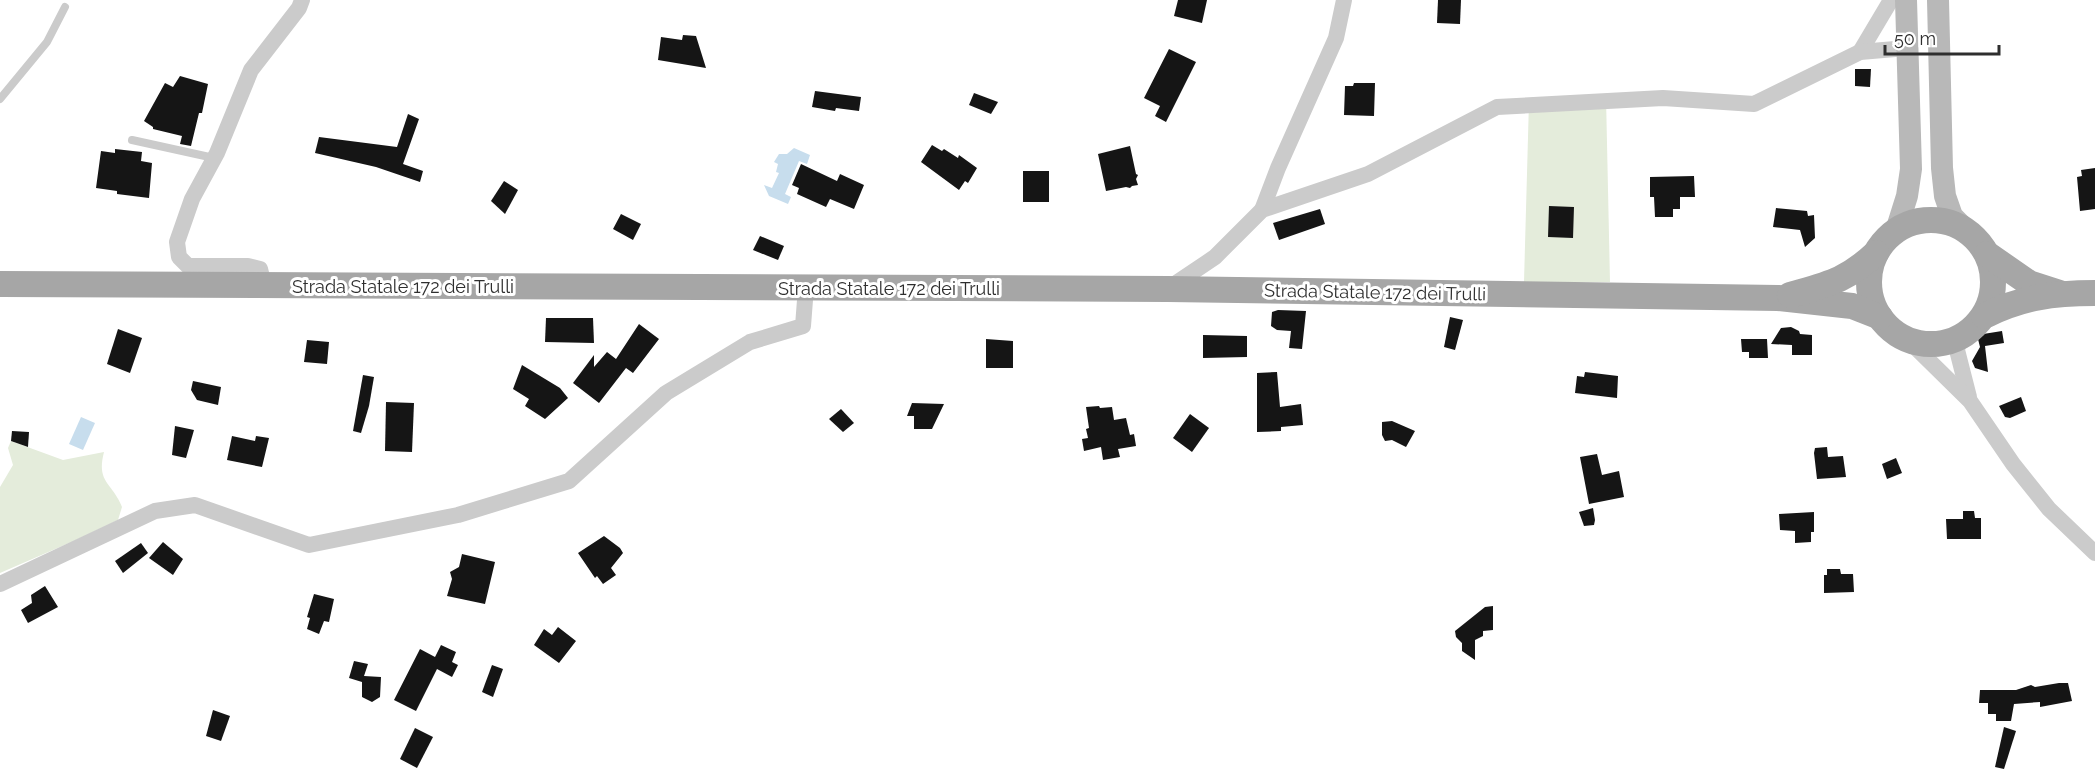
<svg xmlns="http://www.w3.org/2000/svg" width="2095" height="775" font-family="Raleway,sans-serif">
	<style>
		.green { fill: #e4ecdb }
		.water { fill: #c7dded }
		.building { fill: #151515 }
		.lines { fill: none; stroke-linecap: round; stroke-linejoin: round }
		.lane { stroke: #cbcbcb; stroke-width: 8 }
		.street { stroke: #cbcbcb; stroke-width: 16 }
		.secondary { stroke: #b8b8b8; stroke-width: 22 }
		.primary { stroke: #a6a6a6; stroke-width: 26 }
		.labels { text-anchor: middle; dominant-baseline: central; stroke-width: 6; stroke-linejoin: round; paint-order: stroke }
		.street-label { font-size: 18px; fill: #2e2e2e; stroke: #fff }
	</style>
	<rect width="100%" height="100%" fill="#fff"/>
	<g class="green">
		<polygon points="1606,97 1610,282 1524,282 1529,101"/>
		<path d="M11,441L63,460L104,452C96,483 112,482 122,507L118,520L76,540L0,573V487L13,465L8,448Z"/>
	</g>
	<g class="water">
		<polygon points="794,148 810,155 807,164 799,161 785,194 791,197 788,204 769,196 764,185 772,188 779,173 776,172 778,164 774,162 779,154 787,154"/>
		<polygon points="81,417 95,423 83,450 69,444"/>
	</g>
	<g class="building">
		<polygon points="1178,0 1207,0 1202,23 1174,16"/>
		<polygon points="1438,0 1461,0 1460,24 1437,23"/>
		<polygon points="683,35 696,36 706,68 658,60 661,37 682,40"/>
		<polygon points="1169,49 1196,62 1166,122 1155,116 1160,106 1144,98"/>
		<polygon points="1855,69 1871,69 1870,87 1855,86"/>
		<polygon points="180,76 208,84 202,113 199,113 191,146 180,144 182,136 153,129 153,127 144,121 165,83 173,87"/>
		<polygon points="1354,83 1375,83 1374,116 1344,115 1345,86 1353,86"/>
		<polygon points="815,91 861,97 859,111 836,108 835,111 812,107"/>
		<polygon points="974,93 998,102 991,114 969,105"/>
		<polygon points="408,114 419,119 403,164 423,171 420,182 376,167 315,153 319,137 397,147"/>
		<polygon points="932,145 942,151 944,149 958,158 959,155 977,168 968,183 965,181 959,190 921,162"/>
		<polygon points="1130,146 1136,174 1138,175 1136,179 1138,185 1132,186 1130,188 1126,187 1106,191 1098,154"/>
		<polygon points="115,149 142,152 141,161 152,163 149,198 117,194 117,191 96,188 101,151 115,153"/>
		<polygon points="801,164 837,181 840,174 864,185 854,209 830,199 826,207 797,194 799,188 792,185"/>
		<polygon points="2095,168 2095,209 2080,211 2077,177 2082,176 2081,170"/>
		<rect x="1023" y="171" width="26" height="31"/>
		<polygon points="1694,176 1695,197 1680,197 1680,209 1673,209 1673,217 1655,217 1654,197 1650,197 1650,177"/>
		<polygon points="504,181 518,190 505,214 491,201"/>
		<polygon points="1549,206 1574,207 1573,238 1548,237"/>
		<polygon points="1776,208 1807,211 1808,216 1814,215 1815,238 1805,247 1800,230 1773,227"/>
		<polygon points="1320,209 1325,224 1279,240 1273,223"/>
		<polygon points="621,214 641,224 633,240 613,229"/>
		<polygon points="760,236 784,246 778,260 753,250"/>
		<polygon points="1278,310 1306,311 1302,349 1289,348 1291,331 1277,330 1271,326 1272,312"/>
		<polygon points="1450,317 1463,320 1455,350 1444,347"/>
		<polygon points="546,318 593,318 594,343 545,342"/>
		<polygon points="639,324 659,339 633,373 626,368 599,403 573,383 594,355 594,367 607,352 616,359"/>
		<polygon points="1791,327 1799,331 1800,334 1812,335 1812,355 1792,355 1792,345 1771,344 1781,328"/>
		<polygon points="118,329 142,338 130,373 107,364"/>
		<polygon points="2002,331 2004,343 1985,346 1988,372 1975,368 1972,361 1980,347 1977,335"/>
		<polygon points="1203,335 1247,336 1247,357 1203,358"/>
		<polygon points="986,339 1013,341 1013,368 986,368"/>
		<polygon points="1741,339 1767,339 1768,358 1749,358 1749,352 1742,352"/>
		<polygon points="307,340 329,342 327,364 304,362"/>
		<polygon points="522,365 560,388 568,398 545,419 525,406 529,399 513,389"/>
		<polygon points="1277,372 1280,407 1301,404 1303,425 1281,427 1281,431 1257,432 1257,373"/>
		<polygon points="1585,372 1618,376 1617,398 1575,393 1577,376 1584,377"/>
		<polygon points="363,375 374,377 369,406 361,433 353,431"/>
		<polygon points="193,381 221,387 218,405 197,400 191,390"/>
		<polygon points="2021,397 2026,411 2010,418 2005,417 1999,406"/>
		<polygon points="386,402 414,403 412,452 385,451"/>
		<polygon points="912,403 944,404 932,429 914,429 914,416 907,416"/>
		<polygon points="1099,406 1100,408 1112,407 1114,420 1126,418 1130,435 1134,434 1136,446 1118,449 1120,457 1103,460 1101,447 1084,451 1082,439 1088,438 1086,429 1089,428 1086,407"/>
		<polygon points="841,409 854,423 843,432 829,419"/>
		<polygon points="1190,414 1209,428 1192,452 1173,438"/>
		<polygon points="1392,421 1415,431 1406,447 1392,440 1385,441 1382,435 1382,422"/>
		<polygon points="175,426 194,430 186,458 172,455"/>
		<polygon points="12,431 29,432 28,447 11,441"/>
		<polygon points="232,436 255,441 256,436 269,438 262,467 227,460"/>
		<polygon points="1827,447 1828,457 1843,456 1846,477 1817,479 1814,453 1815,448"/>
		<polygon points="1597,454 1602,475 1619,471 1624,497 1589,504 1580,457"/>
		<polygon points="1896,458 1902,473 1887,479 1882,464"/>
		<polygon points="1593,508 1595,520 1594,525 1584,526 1579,512"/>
		<polygon points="1963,511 1974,511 1975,518 1981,518 1981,539 1947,539 1946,519 1963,519"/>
		<polygon points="1814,512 1814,532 1811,532 1811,542 1795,543 1795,531 1780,530 1779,514"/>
		<polygon points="604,536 620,548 623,553 611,568 616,575 603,584 597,576 595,578 578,553"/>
		<polygon points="163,542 183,559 173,575 149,558"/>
		<polygon points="141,543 148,553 123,573 115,561"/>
		<polygon points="462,554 495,562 485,604 447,596 452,579 450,572 459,567"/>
		<polygon points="1827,569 1840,569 1841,574 1853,574 1854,592 1824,593 1824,575 1827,575"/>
		<polygon points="45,586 58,607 28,623 21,610 32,603 31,595"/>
		<polygon points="314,594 334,599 329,622 324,621 319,634 307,629 310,618 307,617"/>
		<polygon points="1493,606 1493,630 1483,631 1483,636 1475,640 1475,660 1462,651 1462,643 1456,637 1455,631 1485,607"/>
		<polygon points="558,627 576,641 559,663 534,645 544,629 552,635"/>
		<polygon points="441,645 456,652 452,662 458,665 452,677 437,669 416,711 394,700 420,649 435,657"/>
		<polygon points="354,661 368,664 364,676 381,677 380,697 372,702 362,697 362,682 349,678"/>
		<polygon points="492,665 503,669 493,697 482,692"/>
		<polygon points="2059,683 2068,683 2072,701 2040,707 2040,702 2014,704 2011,721 1996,721 1996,714 1988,714 1988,703 1979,703 1980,690 2016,690 2031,685 2035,687"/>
		<polygon points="213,710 230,716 221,741 206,736"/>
		<polygon points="2004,727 2016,731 2004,769 1995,767"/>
		<polygon points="415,728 433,737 417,768 400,759"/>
	</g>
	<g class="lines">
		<g class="lane">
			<polyline points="0,99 47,42 65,7"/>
			<polyline points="132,140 214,158"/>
		</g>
		<g class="street">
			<polyline points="1860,52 1891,0"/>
			<polyline points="1262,210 1278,168 1336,38 1344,0"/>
			<polyline points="264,285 260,269 248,266 188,266 179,257 177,242 192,199 217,153 251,70 299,8 302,0"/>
			<polyline points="1169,288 1215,257 1262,210 1368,174 1497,107 1663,98 1754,104 1860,52 1907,48"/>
			<polyline points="1960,337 1957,350 1969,397"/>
			<polyline points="1908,340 1970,401 2013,464 2049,509 2095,553"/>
			<polyline points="0,584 155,511 195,505 309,545 458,515 569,481 666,393 750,342 803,326 806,287"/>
		</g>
		<g class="secondary">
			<polyline points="1938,0 1942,168 1945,196 1952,216 1966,230"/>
			<polyline points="1896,231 1907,196 1911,169 1906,0"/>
		</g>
		<g class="primary">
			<circle cx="1931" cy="282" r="62"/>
			<polyline points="1987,254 2029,283 2060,293"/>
			<polyline points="0,284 1168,289 1778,298 1852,306 1880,317"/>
			<path d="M1790,295C1828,284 1846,281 1876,253"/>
			<path d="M1984,316C2022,297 2053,293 2095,293"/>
		</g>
	</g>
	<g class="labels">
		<g class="street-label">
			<text x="403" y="286">Strada Statale 172 dei Trulli</text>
			<text x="889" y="288">Strada Statale 172 dei Trulli</text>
			<text transform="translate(1375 292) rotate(1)">Strada Statale 172 dei Trulli</text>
		</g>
	</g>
	<path d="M1885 45v9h114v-9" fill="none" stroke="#2e2e2e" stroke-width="3"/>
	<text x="1894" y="45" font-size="18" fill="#2e2e2e" stroke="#ffffff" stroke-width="4.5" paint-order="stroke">50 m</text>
</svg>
